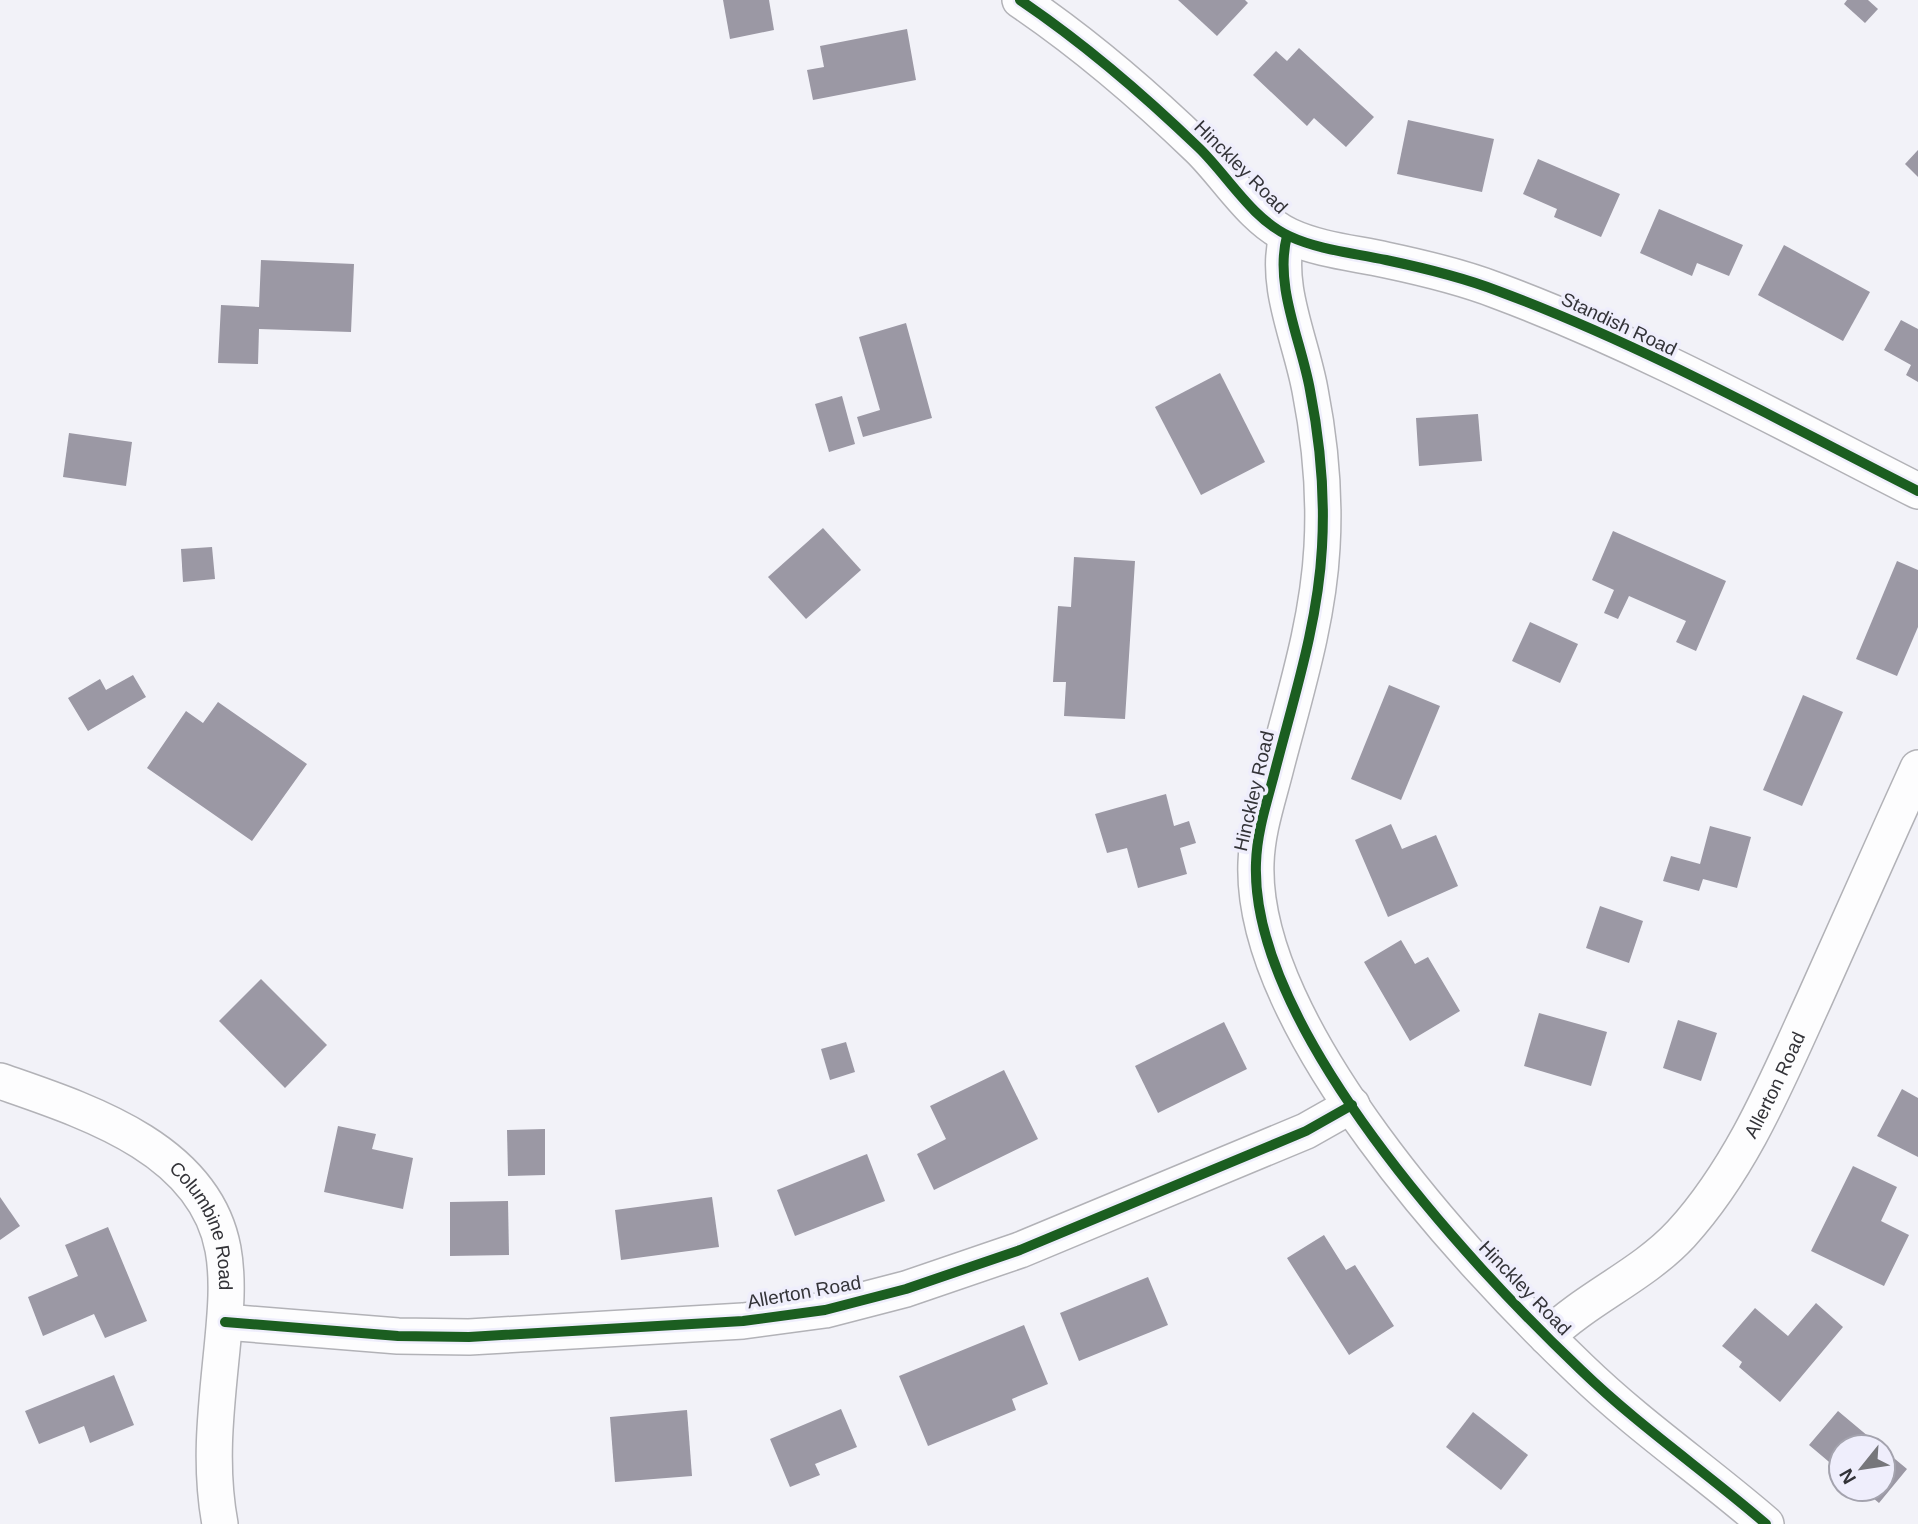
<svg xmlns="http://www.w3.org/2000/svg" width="1918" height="1524" font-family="Helvetica,sans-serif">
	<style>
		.building { fill: #9b98a4 }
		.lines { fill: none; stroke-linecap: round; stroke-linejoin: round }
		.minor-casing { stroke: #b2b2b7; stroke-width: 38 }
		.minor { stroke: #fdfdfe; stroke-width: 35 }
		.cycleway-casing { stroke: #efeefc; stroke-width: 15 }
		.cycleway { stroke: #1b5e20; stroke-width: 10 }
		.labels { text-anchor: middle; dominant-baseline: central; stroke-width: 7; stroke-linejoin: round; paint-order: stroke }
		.street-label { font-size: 19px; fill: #333338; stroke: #efeefc }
	</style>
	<rect width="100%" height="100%" fill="#f2f2f8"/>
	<g class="building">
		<polygon points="723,0 769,0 774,30 730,39"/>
		<polygon points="1178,0 1245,0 1248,3 1217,36"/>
		<polygon points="1847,0 1868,0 1878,9 1865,23 1844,4"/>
		<polygon points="907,29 916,80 813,100 807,70 824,67 820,46"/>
		<polygon points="1299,48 1374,117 1346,147 1314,118 1307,126 1253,75 1276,51 1287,61"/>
		<polygon points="1408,120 1494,139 1482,192 1397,174"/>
		<polygon points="1918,150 1918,177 1905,164"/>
		<polygon points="1538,159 1620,194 1601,237 1554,217 1557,209 1523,194"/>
		<polygon points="1659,209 1743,245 1729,276 1697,263 1692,276 1640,253"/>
		<polygon points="1784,245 1870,292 1843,341 1758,295"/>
		<polygon points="261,260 354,264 351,332 259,329 258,364 218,363 221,305 259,307"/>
		<polygon points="1901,320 1918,329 1918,382 1906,375 1911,365 1884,350"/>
		<polygon points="906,323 932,418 863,437 857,417 880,410 859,337"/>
		<polygon points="1220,373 1265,462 1201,495 1155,407"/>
		<polygon points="842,396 855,444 829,452 815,404"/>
		<polygon points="1478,414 1482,461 1419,466 1416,418"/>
		<polygon points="69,433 132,442 126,486 63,477"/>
		<polygon points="823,528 861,570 806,619 768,577"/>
		<polygon points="1613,531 1726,581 1696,651 1676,642 1686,621 1629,596 1618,619 1604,613 1614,590 1592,580"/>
		<polygon points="212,547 215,579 183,582 181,549"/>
		<polygon points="1074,557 1135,561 1125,719 1064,716 1066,682 1053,682 1058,606 1071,607"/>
		<polygon points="1897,561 1918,570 1918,627 1897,676 1856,659"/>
		<polygon points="1530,622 1578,644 1560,683 1512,661"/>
		<polygon points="133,675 146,697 88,731 68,698 100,679 106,690"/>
		<polygon points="1389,685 1440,706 1401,800 1351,779"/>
		<polygon points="1803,695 1843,712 1802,806 1763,790"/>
		<polygon points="218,702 307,764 252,841 147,768 186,711 203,723"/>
		<polygon points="1166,794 1174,826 1189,821 1196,843 1180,848 1187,874 1138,888 1127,848 1107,853 1095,814"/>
		<polygon points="1391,824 1402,849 1436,835 1458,886 1388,917 1355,840"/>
		<polygon points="1710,826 1751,837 1737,888 1703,879 1699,891 1663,881 1671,856 1700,864"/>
		<polygon points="1600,906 1643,921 1629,963 1586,948"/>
		<polygon points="1401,940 1415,964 1428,957 1460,1011 1410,1041 1364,962"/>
		<polygon points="261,979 327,1045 285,1088 219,1021"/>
		<polygon points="1539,1013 1607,1032 1591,1086 1524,1066"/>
		<polygon points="1678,1020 1717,1033 1701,1081 1663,1068"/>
		<polygon points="1224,1022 1247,1069 1158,1113 1135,1066"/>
		<polygon points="846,1042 855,1072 830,1080 821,1049"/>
		<polygon points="1004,1070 1038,1139 934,1190 917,1154 946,1139 930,1106"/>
		<polygon points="1902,1089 1918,1098 1918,1157 1877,1136"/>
		<polygon points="338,1126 376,1134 372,1149 413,1158 403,1209 324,1192"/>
		<polygon points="545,1129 545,1175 508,1176 507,1130"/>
		<polygon points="867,1154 885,1201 795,1236 777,1190"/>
		<polygon points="1853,1166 1897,1187 1881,1221 1909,1235 1884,1286 1811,1251"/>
		<polygon points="0,1197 20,1226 0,1240"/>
		<polygon points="712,1197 719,1247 621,1260 615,1210"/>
		<polygon points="508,1201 509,1255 450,1256 450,1202"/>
		<polygon points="108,1227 147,1321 105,1338 94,1314 43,1336 28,1297 78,1276 65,1245"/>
		<polygon points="1324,1235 1346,1270 1355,1265 1394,1326 1349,1355 1287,1258"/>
		<polygon points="1148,1277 1168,1325 1079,1361 1060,1313"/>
		<polygon points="1816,1303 1843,1327 1780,1402 1739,1367 1742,1362 1722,1346 1755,1308 1788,1336"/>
		<polygon points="1024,1325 1048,1384 1012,1399 1016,1410 928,1446 899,1376"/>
		<polygon points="114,1375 134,1425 90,1443 84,1426 39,1444 25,1411"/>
		<polygon points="841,1409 857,1447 815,1464 820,1475 790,1487 770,1439"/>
		<polygon points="687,1410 692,1476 615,1482 610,1417"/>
		<polygon points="1838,1411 1881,1447 1841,1447 1841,1472 1809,1445"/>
		<polygon points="1473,1412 1528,1455 1501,1490 1446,1447"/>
		<polygon points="1883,1449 1907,1469 1879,1503 1862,1489 1883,1489"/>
	</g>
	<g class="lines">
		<defs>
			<g id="minor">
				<path d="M1020,0C1085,44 1142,93 1199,148C1227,175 1252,219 1289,236C1319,250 1354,253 1386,260C1424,268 1462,277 1498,291C1643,345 1780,421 1918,491"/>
				<path d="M1287,236C1274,286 1301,340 1310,390C1320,441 1325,495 1322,547C1318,622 1295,694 1276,767C1268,799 1257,830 1256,863C1250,1027 1467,1262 1581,1370C1639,1426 1706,1472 1766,1524"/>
				<path id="s1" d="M0,1081C83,1110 204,1147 223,1249C229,1282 225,1317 222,1349C216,1409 209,1465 220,1524"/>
				<polyline points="225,1322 398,1336 469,1337 743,1321 825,1310 906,1289 1020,1250 1306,1131 1352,1105"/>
				<path id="s2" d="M1547,1337C1588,1297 1642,1276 1681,1234C1742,1167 1777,1081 1814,1000C1849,922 1883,845 1918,768"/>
			</g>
		</defs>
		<use href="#minor" class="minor-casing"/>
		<use href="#minor" class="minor"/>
		<defs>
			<g id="cycleway">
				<path d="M1020,0C1085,44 1142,93 1199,148C1227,175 1252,219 1289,236C1319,250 1354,253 1386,260C1424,268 1462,277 1498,291C1643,345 1780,421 1918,491"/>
				<path d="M1287,236C1274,286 1301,340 1310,390C1320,441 1325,495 1322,547C1318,622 1295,694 1276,767C1268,799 1257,830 1256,863C1250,1027 1467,1262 1581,1370C1639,1426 1706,1472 1766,1524"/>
				<polyline points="225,1322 398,1336 469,1337 743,1321 825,1310 906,1289 1020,1250 1306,1131 1352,1105"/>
			</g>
		</defs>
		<use href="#cycleway" class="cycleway-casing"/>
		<use href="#cycleway" class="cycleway"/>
	</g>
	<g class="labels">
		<g class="street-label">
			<text transform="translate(1241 167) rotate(45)">Hinckley Road</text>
			<text transform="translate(1619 324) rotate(25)">Standish Road</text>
			<text transform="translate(1254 791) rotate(-77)">Hinckley Road</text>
			<text stroke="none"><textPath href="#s2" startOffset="346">Allerton Road</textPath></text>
			<text stroke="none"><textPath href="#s1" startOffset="264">Columbine Road</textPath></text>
			<text transform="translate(1525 1288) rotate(46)">Hinckley Road</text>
			<text transform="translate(804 1292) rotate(-10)">Allerton Road</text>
		</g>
	</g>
	<g transform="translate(1862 1468) rotate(240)"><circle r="33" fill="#efeefc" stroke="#a4a3ae" stroke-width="2"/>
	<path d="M0-5L12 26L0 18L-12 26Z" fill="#76767b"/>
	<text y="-10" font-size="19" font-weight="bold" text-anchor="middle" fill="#333338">N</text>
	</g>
</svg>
